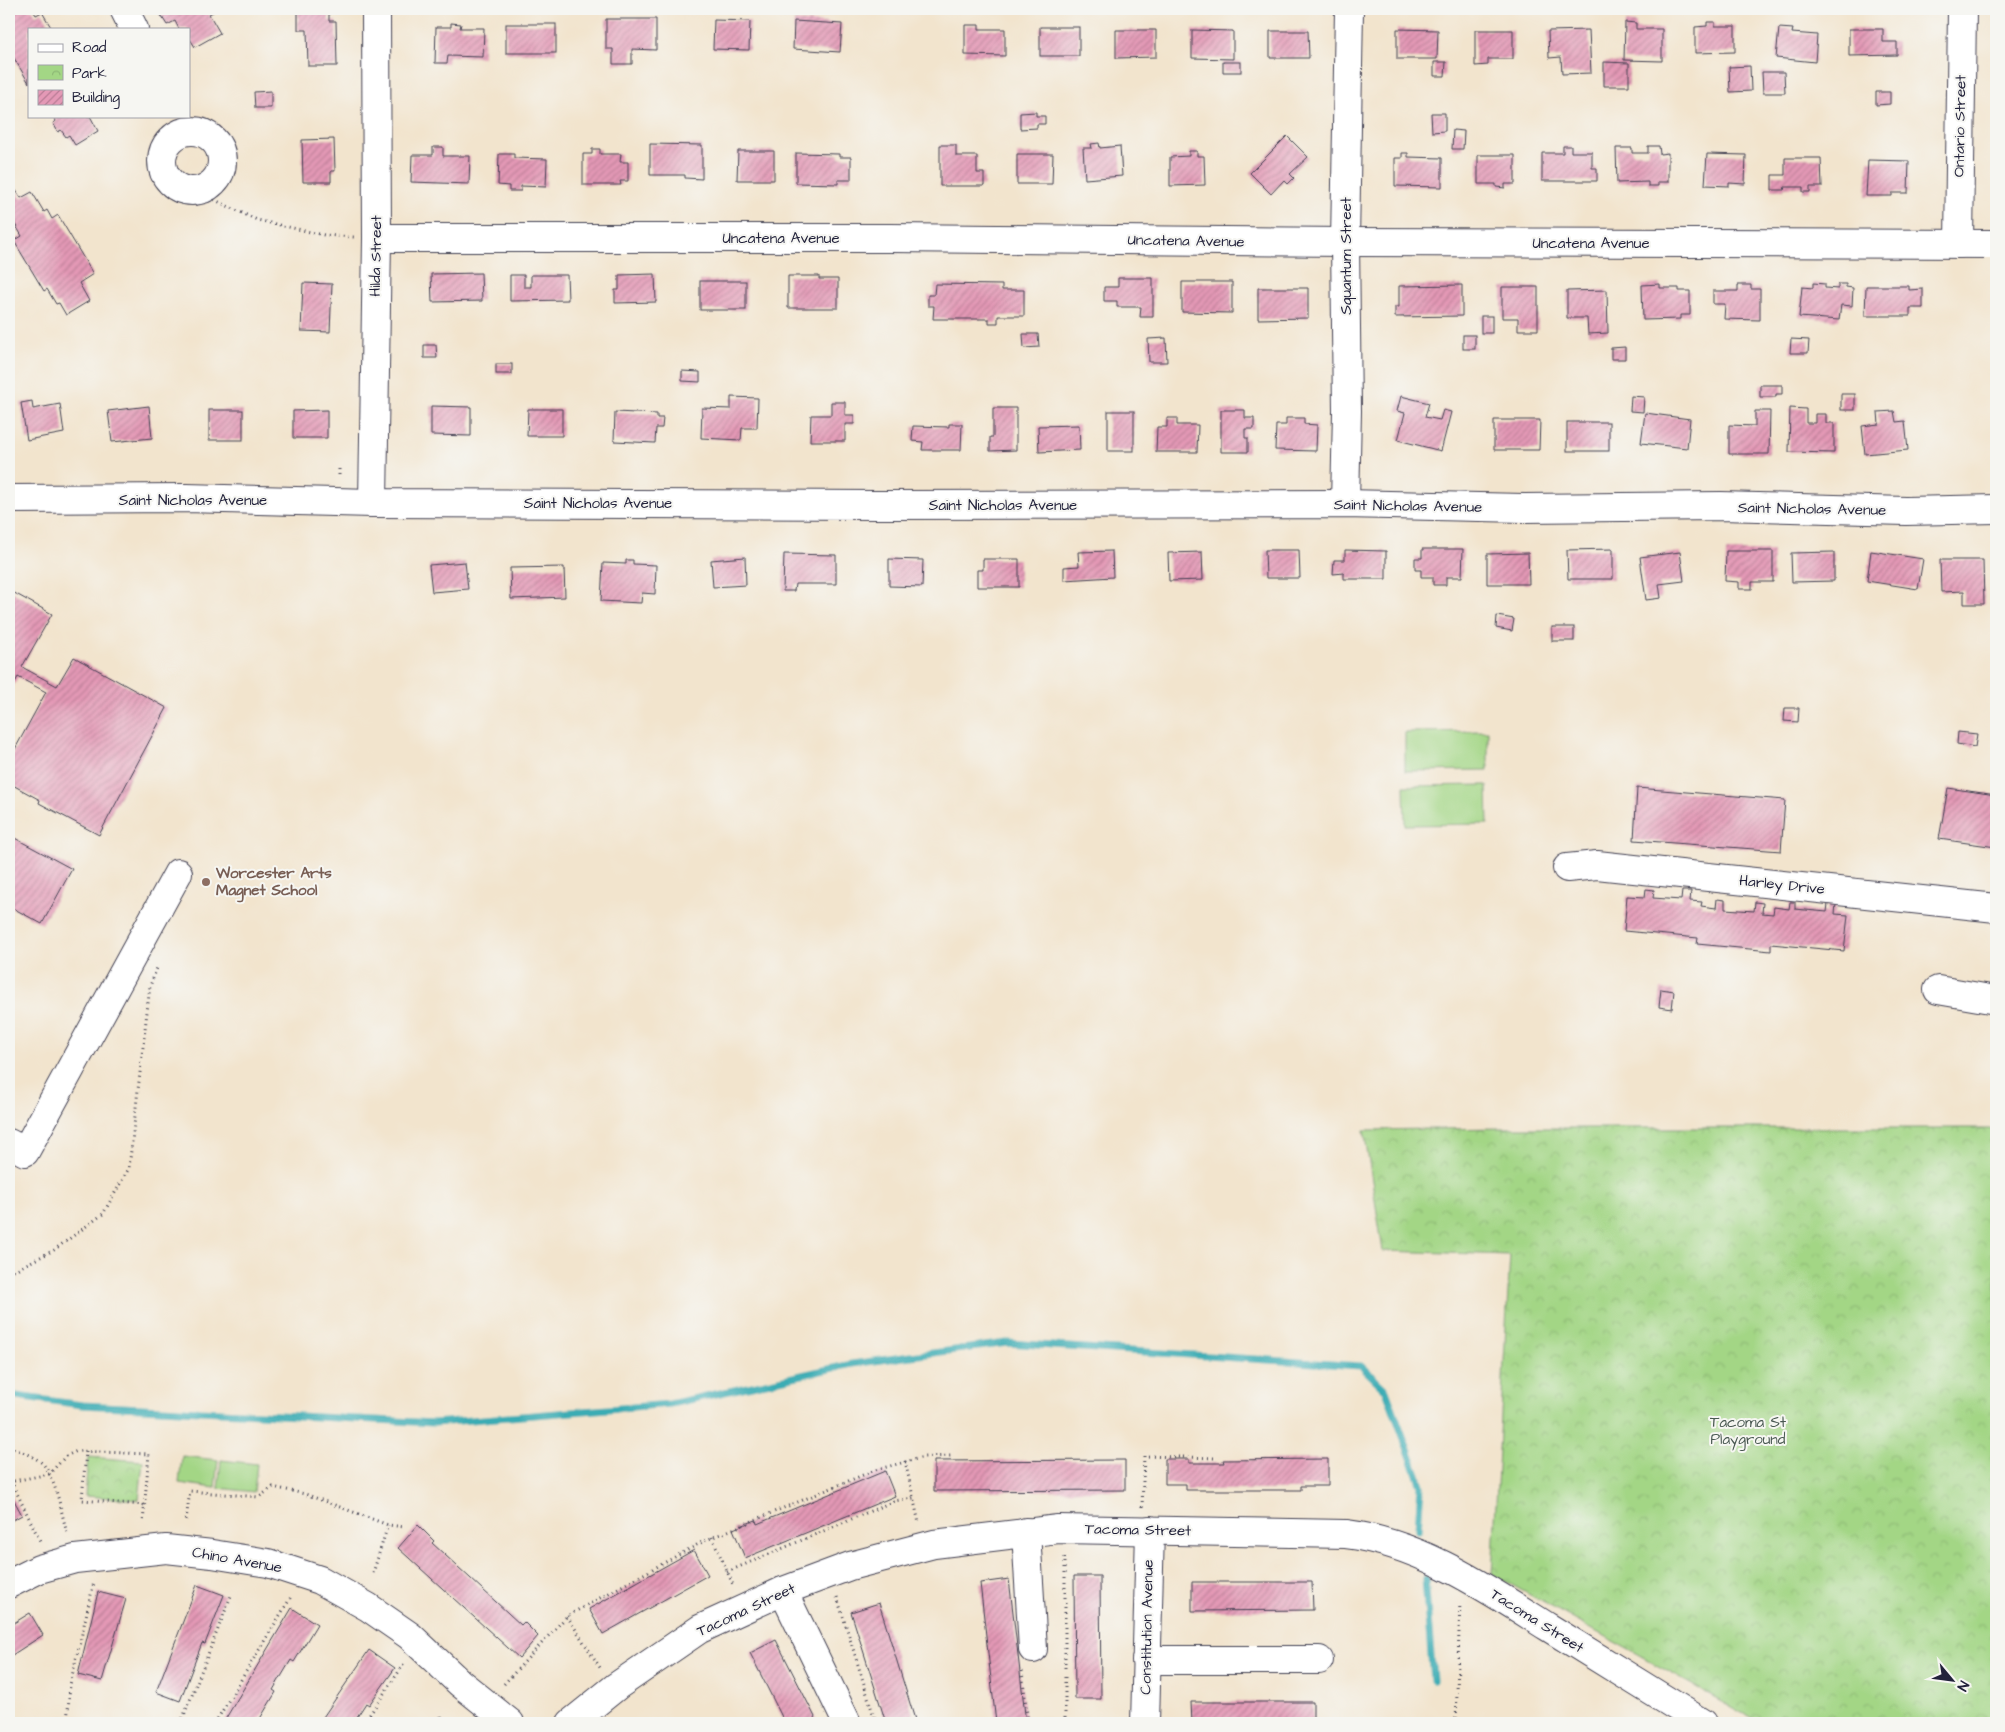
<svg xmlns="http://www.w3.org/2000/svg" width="2005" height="1732" font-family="'Architects Daughter',sans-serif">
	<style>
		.park { fill: url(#park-crowns); stroke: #627c60 }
		.pitch { fill: #a3d685; stroke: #627c60 }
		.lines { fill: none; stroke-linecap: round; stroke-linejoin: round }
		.stream { stroke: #3bacb4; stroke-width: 7 }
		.building { fill: url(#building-hatch) }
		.minor-casing { stroke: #413f51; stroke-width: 30 }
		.path { stroke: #413f51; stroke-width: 3; stroke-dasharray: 1 4; stroke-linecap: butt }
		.minor { stroke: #fff; stroke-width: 28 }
		.education-dot { fill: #8d6e63; stroke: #f6f6f2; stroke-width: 2 }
		.labels { text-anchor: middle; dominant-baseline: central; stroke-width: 4; stroke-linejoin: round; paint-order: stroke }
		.street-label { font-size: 15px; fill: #22223b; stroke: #f6f6f2 }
		.education-label { font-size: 15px; font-weight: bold; fill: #785e54; stroke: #f6f6f2; text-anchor: start }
		.park-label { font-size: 15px; fill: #495851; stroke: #f6f6f2 }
	</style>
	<defs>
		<pattern id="park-crowns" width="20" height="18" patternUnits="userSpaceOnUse" patternTransform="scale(1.25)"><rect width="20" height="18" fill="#a3d685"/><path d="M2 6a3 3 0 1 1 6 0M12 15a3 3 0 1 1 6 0" fill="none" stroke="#8cb774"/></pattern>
		<pattern id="building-hatch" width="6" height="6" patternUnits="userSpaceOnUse" patternTransform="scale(1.25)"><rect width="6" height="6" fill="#e499b6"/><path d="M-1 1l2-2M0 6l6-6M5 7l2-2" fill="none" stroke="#b87c95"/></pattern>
	</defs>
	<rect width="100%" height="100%" fill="#f6f6f2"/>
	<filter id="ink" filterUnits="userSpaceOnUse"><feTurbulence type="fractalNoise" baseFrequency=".02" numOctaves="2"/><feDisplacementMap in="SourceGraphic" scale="10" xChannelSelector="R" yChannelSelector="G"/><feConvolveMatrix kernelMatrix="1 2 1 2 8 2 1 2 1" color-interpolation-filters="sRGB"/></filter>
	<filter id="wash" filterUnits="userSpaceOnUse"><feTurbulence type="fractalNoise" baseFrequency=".0096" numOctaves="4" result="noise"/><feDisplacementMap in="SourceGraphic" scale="20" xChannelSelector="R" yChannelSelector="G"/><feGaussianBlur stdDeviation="1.12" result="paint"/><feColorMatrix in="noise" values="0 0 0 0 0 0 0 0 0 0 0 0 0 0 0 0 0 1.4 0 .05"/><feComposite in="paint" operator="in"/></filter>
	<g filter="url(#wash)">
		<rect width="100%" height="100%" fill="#f2e4cd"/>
		<g class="park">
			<polygon points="1503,1128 1996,1128 1996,1723 1761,1723 1492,1574 1510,1255 1383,1251 1364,1130"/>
			<polygon points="88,1457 143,1461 139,1500 85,1496"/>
		</g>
		<g class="pitch">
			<polygon points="1488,731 1488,770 1405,771 1405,732"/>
			<polygon points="1487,785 1488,824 1405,825 1404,786"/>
			<polygon points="182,1456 218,1460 215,1488 179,1483"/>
			<polygon points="221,1460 257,1464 254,1492 218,1488"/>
		</g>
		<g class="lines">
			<g class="stream">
				<polyline points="9,1395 82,1405 434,1423 670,1404 852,1364 1007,1343 1361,1366 1386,1390 1421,1485 1418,1530"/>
				<polyline points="1425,1579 1433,1680"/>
			</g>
		</g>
		<g id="blocks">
			<g class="building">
				<polygon points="9,9 32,9 36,15 42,12 52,29 29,29 29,83 9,50 9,39 11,37 9,34"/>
				<polygon points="157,9 219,9 209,14 220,33 195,47 190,39 189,39 189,29 179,29 175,21 167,25"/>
				<polygon points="298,11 329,11 329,21 336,21 337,66 308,66 307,30 298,30"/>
				<polygon points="606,19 656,19 656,50 632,49 632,64 613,64 613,49 606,49"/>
				<polygon points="714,20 750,21 749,50 713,49"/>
				<polygon points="794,21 842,24 840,52 793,49"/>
				<polygon points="1625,22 1636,23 1636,29 1662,29 1662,61 1624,60"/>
				<polygon points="1707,22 1715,22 1715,26 1735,26 1735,52 1695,53 1695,27 1707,26"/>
				<polygon points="451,23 461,24 460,28 484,28 483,57 448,56 447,63 435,63 436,27 451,27"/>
				<rect x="506" y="24" width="50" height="29"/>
				<polygon points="965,25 979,25 979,29 1005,29 1005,56 965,55"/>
				<rect x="1040" y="27" width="39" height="29"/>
				<polygon points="1779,28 1793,29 1792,33 1817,35 1815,62 1776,58"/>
				<polygon points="1397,29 1438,30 1437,59 1397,59"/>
				<polygon points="1849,29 1883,29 1883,42 1897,42 1897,55 1849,56"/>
				<polygon points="1116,30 1156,30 1156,57 1116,58"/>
				<polygon points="1192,30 1233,31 1233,59 1192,58"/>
				<polygon points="1475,30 1513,30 1513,59 1488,59 1488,65 1475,66"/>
				<polygon points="1589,30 1591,73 1562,74 1561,57 1549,58 1548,31"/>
				<polygon points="1270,31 1308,31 1309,58 1270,58"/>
				<rect x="1223" y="62" width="18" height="10"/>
				<polygon points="1434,62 1446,62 1445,76 1434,76"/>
				<polygon points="1604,62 1629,63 1629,86 1604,86"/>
				<polygon points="1750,66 1751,91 1730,92 1729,67"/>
				<polygon points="1762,72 1784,72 1785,93 1763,93"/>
				<polygon points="271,91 271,108 255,108 254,92"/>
				<polygon points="1876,92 1890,92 1890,104 1876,105"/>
				<polygon points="1036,112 1036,116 1045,116 1045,124 1037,124 1037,128 1020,129 1020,113"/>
				<polygon points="1431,113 1445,113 1445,131 1432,132"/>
				<polygon points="53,116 90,116 98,131 75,145 69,135 66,137 61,130 58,132 53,123 56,121"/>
				<polygon points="1453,130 1464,131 1463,149 1452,149"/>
				<polygon points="1287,136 1308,157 1290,174 1294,178 1288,184 1284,180 1271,194 1250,173"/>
				<polygon points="334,139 335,171 331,171 331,182 303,182 302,140"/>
				<polygon points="1099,143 1100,148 1120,146 1122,176 1085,179 1083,148 1092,148 1091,144"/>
				<polygon points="650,144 702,145 702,179 685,178 685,175 650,175"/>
				<polygon points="940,145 956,145 956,156 977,156 977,173 984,173 984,186 940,186"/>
				<polygon points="1563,146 1571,146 1571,152 1592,152 1592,168 1597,168 1597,181 1542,181 1542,153 1563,153"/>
				<polygon points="1648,146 1659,146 1660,154 1668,153 1668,182 1658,182 1658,186 1648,186 1648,182 1617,183 1616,148 1632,148 1632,153 1648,153"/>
				<polygon points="433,147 443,147 443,156 470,156 469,184 411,182 412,155 433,155"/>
				<polygon points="592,149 600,149 600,154 621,154 620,162 628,162 628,181 620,181 621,185 583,185 583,154 592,154"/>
				<polygon points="738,151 774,151 774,180 737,180"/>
				<polygon points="1189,151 1197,151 1197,156 1204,156 1205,185 1170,186 1170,157 1189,156"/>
				<polygon points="796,153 839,154 839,157 851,157 851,180 838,180 838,184 796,183"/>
				<polygon points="1402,153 1408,153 1408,157 1442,158 1442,187 1395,186 1395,158 1402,158"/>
				<polygon points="499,154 514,154 514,158 547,159 546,187 521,186 521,191 509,191 509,186 498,185"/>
				<polygon points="1017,154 1053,154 1052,184 1017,184"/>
				<polygon points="1707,154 1746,155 1745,184 1729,183 1729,186 1705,185"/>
				<polygon points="1478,155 1515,155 1515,184 1505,184 1505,188 1496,187 1496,184 1478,184"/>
				<polygon points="1785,158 1821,158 1822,187 1810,187 1810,192 1803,192 1803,187 1785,187 1784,190 1772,190 1772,175 1785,175"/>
				<polygon points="1868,160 1909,161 1908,193 1892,193 1892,196 1866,196"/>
				<polygon points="15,189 21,198 32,192 44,212 47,210 52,219 58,215 93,274 79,283 89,301 66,315 59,303 56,304 47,289 44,291 14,241 22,236 9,214 9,193"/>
				<polygon points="481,273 482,301 432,302 431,274"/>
				<polygon points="655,274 656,302 615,303 615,290 619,290 619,275"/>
				<polygon points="510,275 524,275 524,287 531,287 531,275 567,275 568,300 510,301"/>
				<polygon points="788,276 819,276 819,279 838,279 838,308 788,308"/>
				<polygon points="1118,278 1153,278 1153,317 1140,317 1141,307 1117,307 1117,301 1104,301 1104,287 1118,287"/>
				<rect x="700" y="281" width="46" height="29"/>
				<polygon points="1182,282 1232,282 1232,313 1182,312"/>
				<polygon points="303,283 332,284 330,332 301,331"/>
				<polygon points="1813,283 1825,284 1825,288 1838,289 1838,284 1846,284 1846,287 1853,288 1852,306 1841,305 1839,320 1799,317 1802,287 1813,288"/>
				<polygon points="935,284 1002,285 1002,290 1024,290 1024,316 998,316 998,323 989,323 989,319 933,319 934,306 928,306 928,295 934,295"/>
				<polygon points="1660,284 1660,288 1679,288 1679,291 1690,291 1690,315 1680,315 1680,319 1643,320 1642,285"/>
				<polygon points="1462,285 1462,316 1395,317 1395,307 1399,307 1399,286"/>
				<polygon points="1738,285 1751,285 1751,289 1760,289 1760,320 1724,319 1725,304 1713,304 1713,291 1738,291"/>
				<polygon points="1866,286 1909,286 1909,290 1923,289 1923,308 1910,308 1910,316 1865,316"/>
				<polygon points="1502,287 1538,287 1538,330 1518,330 1518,318 1502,318"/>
				<polygon points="1258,288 1308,288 1308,318 1258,319"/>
				<polygon points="1607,290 1608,333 1588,334 1587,318 1567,318 1567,291"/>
				<rect x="1481" y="316" width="11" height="17"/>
				<polygon points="1023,334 1038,334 1039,347 1024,348"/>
				<rect x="1463" y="335" width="12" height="14"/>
				<polygon points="1166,338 1167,362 1149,362 1148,339"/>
				<polygon points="1791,339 1809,340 1808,353 1790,353"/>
				<polygon points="424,345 436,345 437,358 424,358"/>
				<polygon points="1625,347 1625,359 1611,359 1611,348"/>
				<rect x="496" y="364" width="16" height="10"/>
				<polygon points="682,371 700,372 700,382 682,381"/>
				<polygon points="1760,385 1782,385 1782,394 1776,394 1776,397 1760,397"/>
				<rect x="1841" y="394" width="14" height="16"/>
				<polygon points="1401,396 1429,403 1425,417 1440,420 1443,410 1451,412 1441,451 1398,440 1405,413 1397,411"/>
				<polygon points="1631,396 1644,397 1643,412 1630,411"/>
				<polygon points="731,397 758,398 757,428 742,428 741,440 701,438 702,408 731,409"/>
				<polygon points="32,401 33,409 60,404 64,433 27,440 21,403"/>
				<polygon points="831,402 845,402 845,415 854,415 854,424 845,424 845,441 810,441 811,415 831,415"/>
				<polygon points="149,406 152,438 112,442 108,411"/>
				<polygon points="431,406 471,407 471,436 431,435"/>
				<polygon points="993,408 1016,408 1016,450 990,451 990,437 993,437"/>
				<polygon points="1790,408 1806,409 1806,423 1815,423 1815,414 1826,414 1826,423 1834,423 1834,453 1789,452"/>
				<polygon points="528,409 562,409 562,436 527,436"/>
				<rect x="209" y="410" width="34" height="30"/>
				<polygon points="327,410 327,438 293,438 293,411"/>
				<polygon points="1221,410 1245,410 1245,418 1254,418 1254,429 1245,429 1245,438 1248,438 1248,452 1221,452"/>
				<rect x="1108" y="411" width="26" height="40"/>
				<polygon points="1755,411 1770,411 1769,454 1729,454 1729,425 1755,426"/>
				<polygon points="1894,411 1896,422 1905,421 1908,450 1865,454 1862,426 1879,424 1878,412"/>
				<polygon points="615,412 657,414 657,418 663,418 662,428 656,428 655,443 614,441"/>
				<polygon points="1645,413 1690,419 1687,448 1641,443"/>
				<polygon points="1167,418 1177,418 1177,425 1198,425 1197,452 1156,452 1157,427 1167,427"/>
				<polygon points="1286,418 1304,418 1304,424 1317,425 1316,451 1275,450 1276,425 1286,425"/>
				<polygon points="1494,420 1540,420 1539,450 1494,450"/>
				<rect x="1567" y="422" width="42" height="29"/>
				<polygon points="949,424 962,424 961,450 922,450 923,442 912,441 913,426 949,427"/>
				<polygon points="1079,425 1080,450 1039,452 1038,426"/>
				<polygon points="1422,549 1463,549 1462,577 1446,577 1446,585 1433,585 1433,577 1421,577 1421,570 1415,570 1415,558 1422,558"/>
				<polygon points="1613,549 1613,579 1568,579 1567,550"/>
				<polygon points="1265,550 1299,550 1300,578 1266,578"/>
				<polygon points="1345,550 1386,551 1386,579 1344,579 1344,573 1333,574 1334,560 1345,560"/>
				<polygon points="1112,551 1113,577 1064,580 1064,567 1079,566 1078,552"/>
				<polygon points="1726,551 1773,551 1773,582 1752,582 1752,589 1739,589 1739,582 1725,581"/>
				<polygon points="1871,551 1923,559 1918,589 1867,581"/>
				<polygon points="1202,552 1203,580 1169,581 1168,553"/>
				<polygon points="1680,552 1684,581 1659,584 1661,598 1646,600 1640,557"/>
				<polygon points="1834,552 1834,581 1792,582 1791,553"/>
				<polygon points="1528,553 1529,584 1487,584 1487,554"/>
				<polygon points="784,554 836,555 836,584 795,584 794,591 783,591"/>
				<polygon points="745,557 746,585 713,587 711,560"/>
				<polygon points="889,559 923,560 922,587 889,586"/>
				<polygon points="983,559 1019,559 1019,587 977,587 977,570 983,570"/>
				<polygon points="626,560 633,560 633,564 656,565 655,594 642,593 641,603 601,601 603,563 626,564"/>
				<polygon points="1940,560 1983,560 1984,604 1964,604 1964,591 1941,592"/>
				<polygon points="465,562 468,589 432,592 429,565"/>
				<polygon points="564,567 565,597 511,599 510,568"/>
				<polygon points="9,590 52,614 22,667 57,686 74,657 167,708 99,835 39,803 40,800 9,783 9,760 46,692 18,677 9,694"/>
				<polygon points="1497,616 1514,619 1512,631 1496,628"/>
				<rect x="1552" y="627" width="22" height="14"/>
				<polygon points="1785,708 1799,708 1798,722 1784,721"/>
				<polygon points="1958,732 1977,734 1975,747 1957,744"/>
				<polygon points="1637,788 1785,800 1781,851 1634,840"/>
				<polygon points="1948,788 1996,795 1996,847 1939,839"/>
				<polygon points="9,835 72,869 42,924 9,906"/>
				<polygon points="1646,889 1654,890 1653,898 1681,900 1682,891 1691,891 1690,901 1702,902 1701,906 1716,908 1717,899 1725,900 1725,909 1754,911 1755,902 1763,903 1762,913 1773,914 1774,907 1789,909 1790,902 1795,902 1795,909 1827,912 1828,904 1836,904 1835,914 1848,915 1844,951 1771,944 1771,951 1697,944 1698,938 1624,931 1627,896 1645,897"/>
				<polygon points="1661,989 1674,991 1672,1009 1659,1007"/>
				<polygon points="1165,1459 1189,1459 1189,1463 1224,1463 1223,1460 1328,1459 1328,1486 1301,1486 1301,1490 1186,1490 1186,1484 1165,1484"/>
				<polygon points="1125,1460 1125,1490 934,1491 934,1461"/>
				<polygon points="885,1471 895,1496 745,1558 733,1529 756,1520 757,1524"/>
				<polygon points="9,1491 22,1515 9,1522"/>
				<polygon points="418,1525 434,1541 432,1543 521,1625 524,1622 538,1636 519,1658 398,1548"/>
				<polygon points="694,1550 708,1575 603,1634 589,1609"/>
				<polygon points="1074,1576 1100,1576 1101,1699 1075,1699"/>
				<polygon points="1009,1579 1026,1723 996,1723 980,1583"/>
				<polygon points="1192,1582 1312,1582 1313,1610 1192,1611"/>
				<polygon points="197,1585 224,1595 205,1644 202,1643 180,1701 156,1692"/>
				<polygon points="98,1592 126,1599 102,1681 78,1675"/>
				<polygon points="879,1603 916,1723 886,1723 851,1612"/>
				<polygon points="292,1608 317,1624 294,1662 291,1660 273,1690 276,1692 258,1722 255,1721 254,1723 223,1723"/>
				<polygon points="30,1613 43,1635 9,1657 9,1626"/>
				<polygon points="776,1640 818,1723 785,1723 750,1653"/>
				<polygon points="369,1650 395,1668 369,1705 366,1703 353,1723 319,1723"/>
				<polygon points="1191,1702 1313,1702 1313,1723 1192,1723"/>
			</g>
		</g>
	</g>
	<g filter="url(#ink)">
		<use href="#blocks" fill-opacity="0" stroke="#413f51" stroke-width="1"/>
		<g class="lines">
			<defs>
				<g id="minor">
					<polyline points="124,9 134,29"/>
					<circle cx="192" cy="161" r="30"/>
					<polyline points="377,238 890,238 1345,242 1996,244"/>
					<polyline points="1959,244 1962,9"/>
					<polyline points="9,499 186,498 373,503 881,505 1345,504 1524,508 1721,506 1906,511 1996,509"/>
					<polyline points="373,503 377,238 376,9"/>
					<polyline points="1345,504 1347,411 1345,242 1349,9"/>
					<polyline points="1567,868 1597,865 1996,908"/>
					<polyline points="1938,990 1996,1000"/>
					<polyline points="9,1143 25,1152 178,873"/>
					<polyline points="1026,1532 1033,1649"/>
					<polyline points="9,1584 39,1569 75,1559 166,1549 212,1554 268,1563 320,1580 368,1607 410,1636 460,1683 510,1723"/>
					<polyline points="783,1591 846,1721"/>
					<polyline points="1146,1660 1319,1660"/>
					<path d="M571,1723L617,1686L700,1629L783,1591L850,1566L934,1544L1058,1529L1346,1534C1420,1543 1486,1588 1548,1627C1600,1659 1651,1691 1703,1723"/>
					<polyline points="1145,1723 1150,1530"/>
				</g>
			</defs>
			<use href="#minor" class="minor-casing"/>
			<g class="path">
				<polyline points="196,191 257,220 324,235 354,237"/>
				<polyline points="339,469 339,479"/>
				<polyline points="9,1273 54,1250 103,1214 129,1168 150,986 157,968"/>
				<path d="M9,1447C17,1449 38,1458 44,1465C57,1483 61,1512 67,1533"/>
				<polyline points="86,1451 82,1500 144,1505"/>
				<polyline points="905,1461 919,1523"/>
				<polyline points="11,1481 40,1541"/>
				<polyline points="9,1482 49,1474 66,1456 77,1451 149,1454 143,1523"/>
				<polyline points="1142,1507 1144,1456 1217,1458"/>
				<polyline points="186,1520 190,1491 259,1497 273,1487 305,1494 388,1525 404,1527"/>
				<polyline points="712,1537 734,1587"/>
				<polyline points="727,1572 894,1501 914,1498"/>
				<polyline points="373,1573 388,1525"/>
				<polyline points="837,1597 876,1723"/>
				<polyline points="567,1616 601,1669"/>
				<polyline points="1022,1671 1028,1723"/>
				<polyline points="504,1684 567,1616 704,1541 875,1470 924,1457 951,1456"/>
				<polyline points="441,1716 442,1723"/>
				<polyline points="67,1723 70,1685 94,1582"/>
				<polyline points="181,1723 231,1596"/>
				<polyline points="215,1723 291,1597"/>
				<polyline points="364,1723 404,1664"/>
				<polyline points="1065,1723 1065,1554"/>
				<polyline points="1456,1723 1460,1601"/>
			</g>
			<use href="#minor" class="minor"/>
		</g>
	</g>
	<circle class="education-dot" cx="206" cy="882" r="5"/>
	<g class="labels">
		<g class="street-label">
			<text transform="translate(1960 126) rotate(-89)">Ontario Street</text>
			<text x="781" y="238">Uncatena Avenue</text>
			<text transform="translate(1186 241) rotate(1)">Uncatena Avenue</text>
			<text x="1591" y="243">Uncatena Avenue</text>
			<text transform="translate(376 256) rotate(-89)">Hilda Street</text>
			<text transform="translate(1346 256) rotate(-90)">Squantum Street</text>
			<text x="193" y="500">Saint Nicholas Avenue</text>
			<text x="598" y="503">Saint Nicholas Avenue</text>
			<text x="1003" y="505">Saint Nicholas Avenue</text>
			<text transform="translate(1408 506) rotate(1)">Saint Nicholas Avenue</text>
			<text transform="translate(1812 509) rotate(1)">Saint Nicholas Avenue</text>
			<text transform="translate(1782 885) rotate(6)">Harley Drive</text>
			<text transform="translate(1138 1530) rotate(1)">Tacoma Street</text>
			<text transform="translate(237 1560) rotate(10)">Chino Avenue</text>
			<text transform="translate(746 1610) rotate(-25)">Tacoma Street</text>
			<text transform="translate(1537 1621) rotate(32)">Tacoma Street</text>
			<text transform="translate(1147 1627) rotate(-89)">Constitution Avenue</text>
		</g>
		<g class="education-label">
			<text x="216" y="873">Worcester Arts<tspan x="216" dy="17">Magnet School</tspan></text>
		</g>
		<g class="park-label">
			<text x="1748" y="1422">Tacoma St<tspan x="1748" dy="17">Playground</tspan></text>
		</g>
	</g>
	<rect width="2005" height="1732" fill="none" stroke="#f6f6f2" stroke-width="30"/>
	<rect x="28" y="28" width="162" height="90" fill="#f6f6f2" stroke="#a1a1a9"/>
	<rect x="38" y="44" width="25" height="8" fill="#ffffff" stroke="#a1a1a9"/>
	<text x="72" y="52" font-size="15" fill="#22223b">Road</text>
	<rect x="38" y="65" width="25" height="15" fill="url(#park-crowns)" stroke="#a1a1a9"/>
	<text x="72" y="78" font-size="15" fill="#22223b">Park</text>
	<rect x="38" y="90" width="25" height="15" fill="url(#building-hatch)" stroke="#a1a1a9"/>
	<text x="72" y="102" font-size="15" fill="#22223b">Building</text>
	<g transform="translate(1952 1680) rotate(119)" stroke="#f6f6f2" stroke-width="4" paint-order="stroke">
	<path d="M0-4L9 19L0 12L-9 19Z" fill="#22223b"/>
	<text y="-8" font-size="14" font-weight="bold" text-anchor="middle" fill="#22223b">N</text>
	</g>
</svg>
